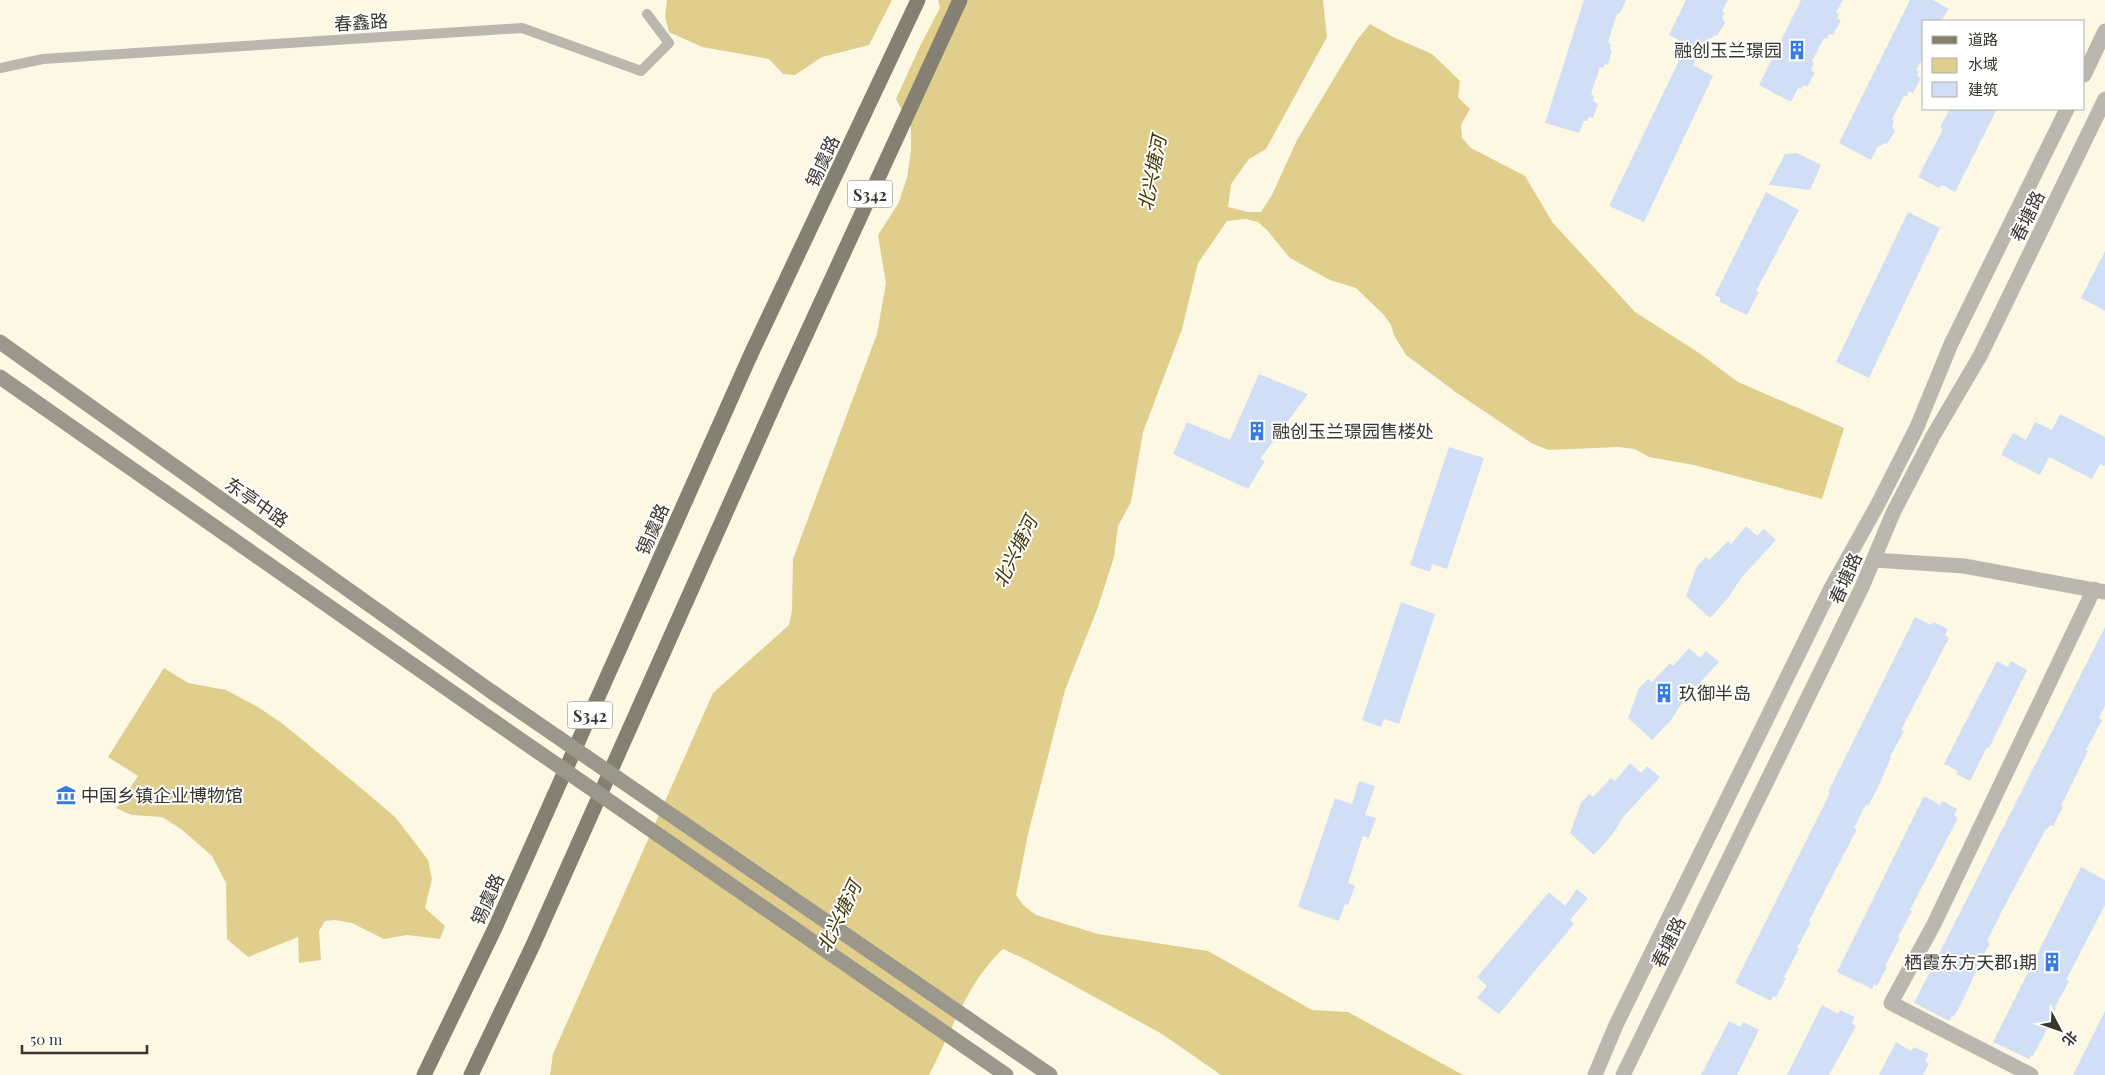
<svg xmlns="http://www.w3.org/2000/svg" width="2105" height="1075" font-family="'Playfair Display','Noto Sans SC',serif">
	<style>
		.water { fill: #dfce8c }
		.building { fill: #d1dff6 }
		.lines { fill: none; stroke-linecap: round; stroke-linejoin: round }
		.service { stroke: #b9b7ae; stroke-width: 10 }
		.minor { stroke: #b9b7ae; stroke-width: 15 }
		.tertiary { stroke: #b9b7ae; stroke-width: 15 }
		.secondary { stroke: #9b988b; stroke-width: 15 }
		.primary { stroke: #858172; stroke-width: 15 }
		.secondary-bridge { stroke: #9b988b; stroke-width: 15 }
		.labels { text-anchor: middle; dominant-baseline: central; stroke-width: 4; stroke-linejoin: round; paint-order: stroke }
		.shield { fill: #fff; stroke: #74726d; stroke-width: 1 }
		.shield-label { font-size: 16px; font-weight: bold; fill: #38362e }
		.street-label { font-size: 18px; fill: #38362e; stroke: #fff }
		.poi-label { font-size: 18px; fill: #38362e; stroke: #fff; text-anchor: start }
		.water-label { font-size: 19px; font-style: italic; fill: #423600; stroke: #fff }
	</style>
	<rect width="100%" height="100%" fill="#fdf8e4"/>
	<g class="water">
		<polygon points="667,0 892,0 869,45 822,57 795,75 783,74 769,59 702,47 669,32 665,17"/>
		<path d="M938,0H1323L1327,37L1266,149L1249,159L1231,184L1228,207L1248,212H1261L1272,195L1297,140L1357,40L1370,24L1393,37L1432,54L1460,81L1458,97L1470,109L1461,125L1462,138L1471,148L1525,176L1553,223L1635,312L1699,353L1738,382L1844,428L1822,499L1694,465L1649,457L1635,449L1618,447L1549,450L1533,444L1457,393L1406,355L1394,335L1391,325L1383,314L1356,288L1330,280L1290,258L1267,230L1258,222L1246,219L1227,221L1198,263L1182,329L1143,432L1131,502L1118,526L1114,557L1098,607L1065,690L1028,834L1016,895L1023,905L1036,915L1098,934L1208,951L1312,1010L1348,1012L1463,1075H1221L1162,1034L1027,960L1003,949C967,982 951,1033 929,1075H550L553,1054L713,693L789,625L792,611L793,559L877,334L886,283L878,235L898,204L907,178L911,151V127L896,99L921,44L940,8Z"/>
		<polygon points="164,668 188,683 226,690 258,707 283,724 367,793 396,818 428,860 432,879 425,908 445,926 440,939 407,935 384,939 352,923 335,920 325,921 319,931 321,960 299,963 298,937 248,957 227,939 226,883 212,856 181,829 162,817 132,815 116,808 138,776 108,757"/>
	</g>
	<g class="building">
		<polygon points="1584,0 1626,0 1620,13 1617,14 1608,42 1611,45 1610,50 1612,51 1608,65 1605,64 1603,68 1600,67 1591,94 1594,97 1593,101 1598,104 1593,118 1589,117 1587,121 1584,121 1579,133 1545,123"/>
		<polygon points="1686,0 1728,0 1722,11 1725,14 1722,18 1725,23 1717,36 1714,35 1712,38 1709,38 1693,65 1713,76 1644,222 1609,206 1687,44 1669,35"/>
		<polygon points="1801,0 1843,0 1836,12 1839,14 1837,19 1841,20 1833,35 1829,34 1827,39 1824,38 1812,61 1814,64 1811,69 1815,73 1807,87 1804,85 1801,89 1798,88 1791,102 1759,85"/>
		<polygon points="1910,0 1933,0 1949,9 1941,21 1924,21 1924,56 1916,70 1919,72 1917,76 1921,78 1913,93 1909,91 1907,96 1904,96 1892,119 1894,122 1892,127 1895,131 1887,144 1884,143 1881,146 1878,146 1871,160 1839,143"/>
		<polygon points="1950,109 1997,109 1955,192 1942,185 1939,188 1918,177 1943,129 1940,127"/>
		<polygon points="1797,153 1821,165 1810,190 1769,185 1785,154"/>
		<polygon points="1766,192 1799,210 1756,291 1759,292 1747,315 1720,302 1720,298 1715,295"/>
		<polygon points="1908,212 1940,228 1869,378 1836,362"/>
		<polygon points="2105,251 2105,311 2081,298"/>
		<polygon points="1259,374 1308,394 1260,459 1265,461 1248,489 1173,454 1187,422 1230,440"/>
		<polygon points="2060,414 2105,437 2105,466 2100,464 2092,479 2049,457 2040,475 2001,455 2013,433 2026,440 2035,422 2052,430"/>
		<polygon points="1449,447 1484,458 1447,569 1432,564 1430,572 1410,565"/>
		<polygon points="1746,526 1757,536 1764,529 1776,540 1741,578 1728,598 1710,618 1686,596 1697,566 1706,557 1709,560 1728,541 1731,544"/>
		<polygon points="1401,602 1435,614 1399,724 1384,719 1381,727 1362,720"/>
		<polygon points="1915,617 1931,625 1934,622 1948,629 1945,635 1949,638 1901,730 1904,731 1890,757 1891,758 1878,787 1868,806 1866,804 1854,828 1857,829 1809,921 1811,922 1797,948 1799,949 1784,977 1786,978 1776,997 1773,996 1771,1001 1735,983 1830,793 1828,792"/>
		<polygon points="2105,627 2105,706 2099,718 2102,720 2086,750 2088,751 2061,806 2063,807 2053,826 2050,825 2048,829 2046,829 2002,911 1987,941 1990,943 1976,968 1977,969 1964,998 1954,1017 1952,1016 1949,1021 1914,1003"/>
		<polygon points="1689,648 1700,658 1706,651 1719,662 1684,700 1671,720 1652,740 1628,718 1639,688 1648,679 1652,682 1670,663 1673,666"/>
		<polygon points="1997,661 2008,667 2011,661 2027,670 1989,748 1987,747 1970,781 1956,774 1958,771 1944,764"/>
		<polygon points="1630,763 1641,773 1647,766 1660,777 1624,816 1612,835 1594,855 1570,833 1581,803 1589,794 1593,797 1611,778 1615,781"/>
		<polygon points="1359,781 1375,786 1365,815 1376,818 1369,838 1363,836 1348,883 1355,886 1348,905 1345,904 1339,921 1298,907 1335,798 1352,804"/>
		<polygon points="1924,796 1940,805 1942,801 1957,809 1954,815 1958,818 1910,910 1912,911 1898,937 1900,938 1885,966 1887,967 1877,986 1874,984 1872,989 1837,972"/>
		<polygon points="2081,867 2105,880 2105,905 2066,980 2069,981 2055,1007 2056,1008 2043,1037 2033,1056 2031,1055 2029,1059 1993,1042"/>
		<polygon points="1577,889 1588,898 1570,920 1574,924 1499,1014 1477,998 1487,986 1477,977 1549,892 1565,906"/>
		<polygon points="1822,1005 1838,1014 1840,1010 1855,1017 1852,1023 1856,1026 1829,1075 1787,1075"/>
		<polygon points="2105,1011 2105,1075 2073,1075"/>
		<polygon points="1729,1021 1740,1027 1743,1022 1759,1030 1737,1075 1701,1075"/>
		<polygon points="1896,1042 1911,1051 1914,1047 1929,1054 1925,1061 1929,1063 1923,1075 1879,1075"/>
	</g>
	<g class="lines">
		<polyline class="service" points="0,68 43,59 522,28 641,71 669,43 647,14"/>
		<g class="minor">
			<polyline points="1874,560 1964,566 2105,592"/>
			<polyline points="2031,1075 1891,1003 1934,924 2094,589"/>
		</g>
		<g class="tertiary">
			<polyline points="2084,75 2105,31"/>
			<polyline points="1595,1075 1616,1025 1830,590 1878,504 1917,427 1951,344 2067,109"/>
			<polyline points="1623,1075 1862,587 1893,513 1933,436 1980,356 2105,99"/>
		</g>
		<g class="secondary">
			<polyline points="0,342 492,692"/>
			<polyline points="0,377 479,711"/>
		</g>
		<g class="primary">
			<polyline points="424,1075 495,928 751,354 918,0"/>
			<polyline points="471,1075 533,945 781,389 960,0"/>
		</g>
		<g class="secondary-bridge">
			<polyline points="492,692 1050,1075"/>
			<polyline points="479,711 1006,1075"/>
		</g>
	</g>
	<defs>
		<symbol id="building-bare" viewBox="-9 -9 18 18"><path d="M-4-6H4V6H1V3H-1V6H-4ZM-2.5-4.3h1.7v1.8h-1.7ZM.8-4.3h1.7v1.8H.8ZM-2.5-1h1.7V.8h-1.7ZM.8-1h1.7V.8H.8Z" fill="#347be8" stroke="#fff" stroke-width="2.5" paint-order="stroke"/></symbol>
		<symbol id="museum-bare" viewBox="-9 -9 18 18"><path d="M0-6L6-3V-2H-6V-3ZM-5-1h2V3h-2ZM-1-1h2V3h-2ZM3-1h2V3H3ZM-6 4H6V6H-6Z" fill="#347be8" stroke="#fff" stroke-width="2.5" paint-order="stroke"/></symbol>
	</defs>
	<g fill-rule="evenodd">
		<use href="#building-bare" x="1783" y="36" width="28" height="28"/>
		<use href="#building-bare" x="1243" y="417" width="28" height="28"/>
		<use href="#building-bare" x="1650" y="679" width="28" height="28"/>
		<use href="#museum-bare" x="52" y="781" width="28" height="28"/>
		<use href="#building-bare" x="2038" y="948" width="28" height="28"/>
	</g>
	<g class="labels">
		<g class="shield">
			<rect x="847.5" y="180.5" width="45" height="27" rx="4"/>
			<rect x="567.5" y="701.5" width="45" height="27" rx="4"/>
		</g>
		<g class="shield-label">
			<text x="870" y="194">S342</text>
			<text x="590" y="715">S342</text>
		</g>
		<g class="street-label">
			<text transform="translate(361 22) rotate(-4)">春鑫路</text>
			<text transform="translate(822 161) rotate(-65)">锡虞路</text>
			<text transform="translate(2027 216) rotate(-64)">春塘路</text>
			<text transform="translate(257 502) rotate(35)">东亭中路</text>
			<text transform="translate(652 529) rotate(-66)">锡虞路</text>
			<text transform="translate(1845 578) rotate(-66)">春塘路</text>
			<text transform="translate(487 899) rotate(-66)">锡虞路</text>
			<text transform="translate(1668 942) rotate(-64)">春塘路</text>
		</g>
		<g class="poi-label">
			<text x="1782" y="50" text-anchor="end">融创玉兰璟园</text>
			<text x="1272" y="431">融创玉兰璟园售楼处</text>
			<text x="1679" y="693">玖御半岛</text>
			<text x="81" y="795">中国乡镇企业博物馆</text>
			<text x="2037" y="962" text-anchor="end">栖霞东方天郡1期</text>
		</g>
		<g class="water-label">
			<text transform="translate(1151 173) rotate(-79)">北兴塘河</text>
			<text transform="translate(1014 551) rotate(-64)">北兴塘河</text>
			<text transform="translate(838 916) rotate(-64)">北兴塘河</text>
		</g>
	</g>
	<rect x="1922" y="20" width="162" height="90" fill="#ffffff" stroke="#afafab"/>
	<rect x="1932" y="36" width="25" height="8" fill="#858172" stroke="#afafab"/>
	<text x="1968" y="45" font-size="15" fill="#38362e">道路</text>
	<rect x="1932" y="58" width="25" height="15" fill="#dfce8c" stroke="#afafab"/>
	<text x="1968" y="70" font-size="15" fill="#38362e">水域</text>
	<rect x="1932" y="82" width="25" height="15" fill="#d1dff6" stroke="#afafab"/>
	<text x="1968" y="95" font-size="15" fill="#38362e">建筑</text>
	<g transform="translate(2060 1030) rotate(131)" stroke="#ffffff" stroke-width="4" paint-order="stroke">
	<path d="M0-4L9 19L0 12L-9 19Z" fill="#38362e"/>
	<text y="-8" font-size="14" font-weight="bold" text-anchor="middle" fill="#38362e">北</text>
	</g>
	<path d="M22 1045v8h125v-8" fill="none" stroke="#38362e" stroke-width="2.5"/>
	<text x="30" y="1045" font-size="15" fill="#38362e" stroke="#ffffff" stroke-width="4" paint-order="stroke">50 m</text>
</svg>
